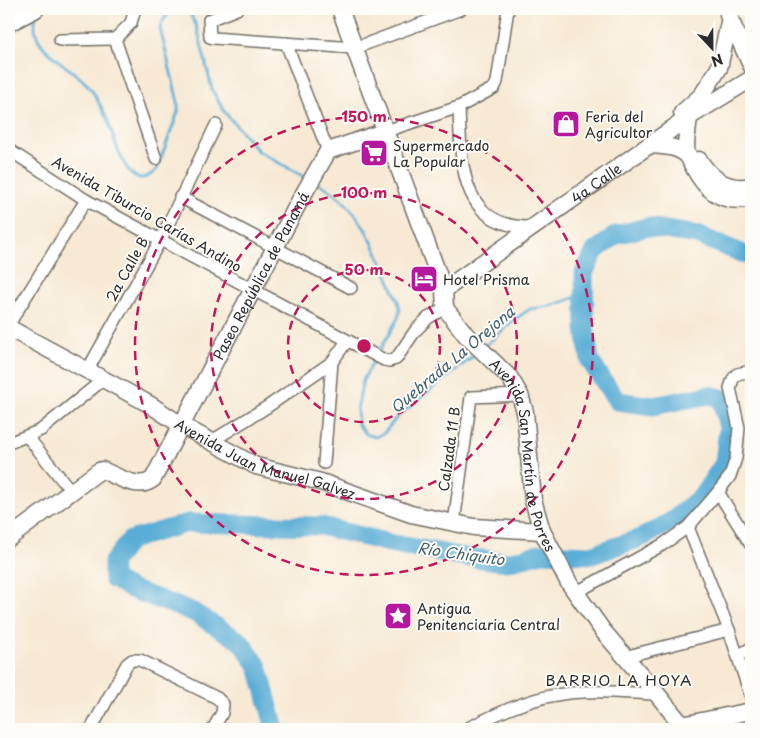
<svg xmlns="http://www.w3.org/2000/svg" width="760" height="738" font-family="'Playpen Sans',sans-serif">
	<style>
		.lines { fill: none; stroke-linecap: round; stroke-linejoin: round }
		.stream { stroke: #5aadd6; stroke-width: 3 }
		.river { stroke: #5aadd6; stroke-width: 19 }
		.street-casing { stroke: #726e66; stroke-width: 14 }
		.secondary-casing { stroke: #726e66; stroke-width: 19 }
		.street { stroke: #fff; stroke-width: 11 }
		.secondary { stroke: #fff; stroke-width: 16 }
		.ring { fill: none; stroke: #c2185b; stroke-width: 2.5; stroke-dasharray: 9 6 }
		.labels { text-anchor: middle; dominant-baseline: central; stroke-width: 4; stroke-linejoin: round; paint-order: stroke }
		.poi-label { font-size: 14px; fill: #2b2b2b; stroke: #fdfcf7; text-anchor: start }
		.street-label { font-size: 14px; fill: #2b2b2b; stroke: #fdfcf7 }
		.water-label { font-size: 15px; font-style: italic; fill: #3e5f6f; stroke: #fdfcf7 }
		.neighbourhood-label { font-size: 15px; letter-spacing: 1px; fill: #2b2b2b; stroke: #fdfcf7 }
		.centre { fill: #c2185b; stroke: #fdfcf7; stroke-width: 2.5 }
		.ring-label { font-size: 15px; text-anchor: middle; font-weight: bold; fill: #c2185b; stroke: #fdfcf7; stroke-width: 4; stroke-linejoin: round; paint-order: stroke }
	</style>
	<rect width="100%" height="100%" fill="#fdfcf7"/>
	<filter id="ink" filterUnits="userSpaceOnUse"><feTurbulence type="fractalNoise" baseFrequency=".02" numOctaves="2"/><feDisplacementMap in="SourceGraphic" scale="10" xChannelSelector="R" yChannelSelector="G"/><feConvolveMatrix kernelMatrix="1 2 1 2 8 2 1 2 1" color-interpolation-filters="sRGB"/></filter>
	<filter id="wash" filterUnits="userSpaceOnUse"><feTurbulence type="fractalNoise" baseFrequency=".0096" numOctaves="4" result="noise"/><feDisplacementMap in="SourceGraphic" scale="20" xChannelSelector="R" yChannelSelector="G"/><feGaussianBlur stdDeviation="1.12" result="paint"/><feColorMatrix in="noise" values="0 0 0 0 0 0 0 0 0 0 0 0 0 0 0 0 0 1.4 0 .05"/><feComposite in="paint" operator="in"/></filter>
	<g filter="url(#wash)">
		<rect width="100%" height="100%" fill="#f7e9d4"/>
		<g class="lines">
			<g class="stream">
				<path d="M36,16C26,54 80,67 94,94C99,103 104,112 108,121C115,139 128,201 157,169L178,112V102L160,28C166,11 173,9 190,14L197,27L212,89L223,110L258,151L308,179"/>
				<path d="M316,182C364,205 378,256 398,301L400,309L398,318L378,353"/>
				<polyline points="485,346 514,320 530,309 551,306 585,294"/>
				<polyline points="375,358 363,380 357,409 358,425 366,434 375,437 384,433 399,415 476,354"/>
			</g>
			<polyline class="river" points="275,729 258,666 240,641 193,612 131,589 113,579 113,562 130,540 188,523 321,526 389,543 465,557 507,562 542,553 592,555 643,537 670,522 702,496 724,463 728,428 721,398 709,395 653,406 617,401 590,361 585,329 584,273 595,251 616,235 647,227 697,235 751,257"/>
		</g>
	</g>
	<g filter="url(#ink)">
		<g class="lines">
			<defs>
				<g id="street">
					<polyline points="135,9 131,23 115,39 156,159"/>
					<polyline points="237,9 209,20 210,37 213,38 355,48 461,9"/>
					<polyline points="60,40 115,39"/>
					<polyline points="286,43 328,151"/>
					<path d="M459,107C461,162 459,229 533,227"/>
					<polyline points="386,131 459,107 494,88 497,82 508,9"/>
					<polyline points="9,150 86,200 384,360 389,361 396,359 415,331 428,318 445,308"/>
					<polyline points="180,197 351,288"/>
					<polyline points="9,324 86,200"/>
					<polyline points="87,371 161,239 216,125"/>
					<polyline points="27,436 71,491"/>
					<polyline points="212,441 267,407 332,362 347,341"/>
					<polyline points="9,443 41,430 104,379"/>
					<polyline points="324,463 332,362"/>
					<polyline points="718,492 751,545"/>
					<polyline points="454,523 471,397 520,395"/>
					<polyline points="688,527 729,630 751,697"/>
					<polyline points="575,593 662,545 688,527 718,492 730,476 736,458 739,428 730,388 733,379 737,374 751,371"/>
					<polyline points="738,656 751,648"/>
					<polyline points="624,657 729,630"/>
					<polyline points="91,729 127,664 132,660 140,660 217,698 223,704 222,713 213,729"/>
					<path d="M466,729C494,715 525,700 556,695C589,689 624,693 657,694"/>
				</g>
				<g id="secondary">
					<path id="s1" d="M340,9L444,290L445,308L466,335L510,378L520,395L525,412L533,500L542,531L569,583L603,631L657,694L682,725L751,711"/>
					<polyline points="728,15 751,65"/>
					<polyline points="9,23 36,9"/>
					<polyline points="682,113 702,95 719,68 730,18"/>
					<path d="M689,117C688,127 686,138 686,148C687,155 690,160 693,166C705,190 723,205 751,198"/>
					<path d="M651,145C664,146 678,146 688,156"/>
					<path d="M699,160C711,179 729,191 751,186"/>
					<path id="s2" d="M444,290L689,117L751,79"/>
					<path id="s3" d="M9,328L149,404L181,425L256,466L321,482L411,514L474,527L542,531"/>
					<path id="s4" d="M9,538L99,471L102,470C117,476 139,491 153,479L299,202L328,151L386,131"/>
				</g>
			</defs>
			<use href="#street" class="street-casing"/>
			<use href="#secondary" class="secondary-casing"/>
			<use href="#street" class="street"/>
			<use href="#secondary" class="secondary"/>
		</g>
	</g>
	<g class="ring">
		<circle cx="364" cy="346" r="76"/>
		<circle cx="364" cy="346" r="153"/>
		<circle cx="364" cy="346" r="229"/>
	</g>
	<defs>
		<symbol id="shop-square" viewBox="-11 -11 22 22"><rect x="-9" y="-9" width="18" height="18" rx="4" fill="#b5179e" stroke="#fdfcf7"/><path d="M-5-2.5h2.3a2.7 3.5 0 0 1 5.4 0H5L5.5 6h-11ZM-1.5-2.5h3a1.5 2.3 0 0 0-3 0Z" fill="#fff"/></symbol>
		<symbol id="supermarket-square" viewBox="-11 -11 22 22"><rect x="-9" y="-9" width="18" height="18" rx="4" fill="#b5179e" stroke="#fdfcf7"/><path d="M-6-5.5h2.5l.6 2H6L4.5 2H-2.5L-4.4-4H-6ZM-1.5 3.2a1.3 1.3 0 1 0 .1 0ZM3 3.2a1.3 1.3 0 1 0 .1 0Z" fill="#fff"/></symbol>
		<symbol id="hotel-square" viewBox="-11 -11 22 22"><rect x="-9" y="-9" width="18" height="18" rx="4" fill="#b5179e" stroke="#fdfcf7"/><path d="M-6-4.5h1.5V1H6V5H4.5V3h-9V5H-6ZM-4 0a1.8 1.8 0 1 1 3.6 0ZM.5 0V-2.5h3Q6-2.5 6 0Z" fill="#fff"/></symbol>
		<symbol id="sight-square" viewBox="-11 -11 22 22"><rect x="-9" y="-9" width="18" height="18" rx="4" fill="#b5179e" stroke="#fdfcf7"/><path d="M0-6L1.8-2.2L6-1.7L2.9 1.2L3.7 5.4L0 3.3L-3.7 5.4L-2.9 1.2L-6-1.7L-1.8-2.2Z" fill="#fff"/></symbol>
	</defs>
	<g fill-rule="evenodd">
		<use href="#shop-square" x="550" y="108" width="32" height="32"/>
		<use href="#supermarket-square" x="358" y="137" width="32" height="32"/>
		<use href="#hotel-square" x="408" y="263" width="32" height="32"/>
		<use href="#sight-square" x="382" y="600" width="32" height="32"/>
	</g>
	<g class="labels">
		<g class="poi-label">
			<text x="585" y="116">Feria del<tspan x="585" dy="16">Agricultor</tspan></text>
			<text x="393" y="145">Supermercado<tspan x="393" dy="16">La Popular</tspan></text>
			<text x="443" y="279">Hotel Prisma</text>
			<text x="417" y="608">Antigua<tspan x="417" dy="16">Penitenciaria Central</tspan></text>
		</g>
		<g class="street-label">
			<text stroke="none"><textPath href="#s2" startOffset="186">4a Calle</textPath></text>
			<text transform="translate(147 214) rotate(30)">Avenida Tiburcio Carías Andino</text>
			<text transform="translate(127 269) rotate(-61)">2a Calle B</text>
			<text stroke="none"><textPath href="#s4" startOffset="400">Paseo República de Panamá</textPath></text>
			<text transform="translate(449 449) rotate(-82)">Calzada 11 B</text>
			<text stroke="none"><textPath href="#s1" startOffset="491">Avenida San Martín de Porres</textPath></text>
			<text stroke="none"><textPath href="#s3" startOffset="289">Avenida Juan Manuel Galvez</textPath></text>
		</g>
		<g class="water-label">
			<text transform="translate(452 359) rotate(-40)">Quebrada La Orejona</text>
			<text transform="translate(461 553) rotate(8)">Río Chiquito</text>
		</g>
		<g class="neighbourhood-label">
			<text x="619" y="679">BARRIO LA HOYA</text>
		</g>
	</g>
	<circle cx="364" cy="346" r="8" class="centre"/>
	<g class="ring-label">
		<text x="364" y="122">150 m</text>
		<text x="364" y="198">100 m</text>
		<text x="364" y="275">50 m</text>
	</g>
	<rect width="760" height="738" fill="none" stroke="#fdfcf7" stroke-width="30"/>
	<g transform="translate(712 48) rotate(158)" stroke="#fdfcf7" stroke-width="4" paint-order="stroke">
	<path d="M0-4L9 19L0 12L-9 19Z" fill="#2b2b2b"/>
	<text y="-8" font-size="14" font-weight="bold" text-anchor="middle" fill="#2b2b2b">N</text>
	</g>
</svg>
